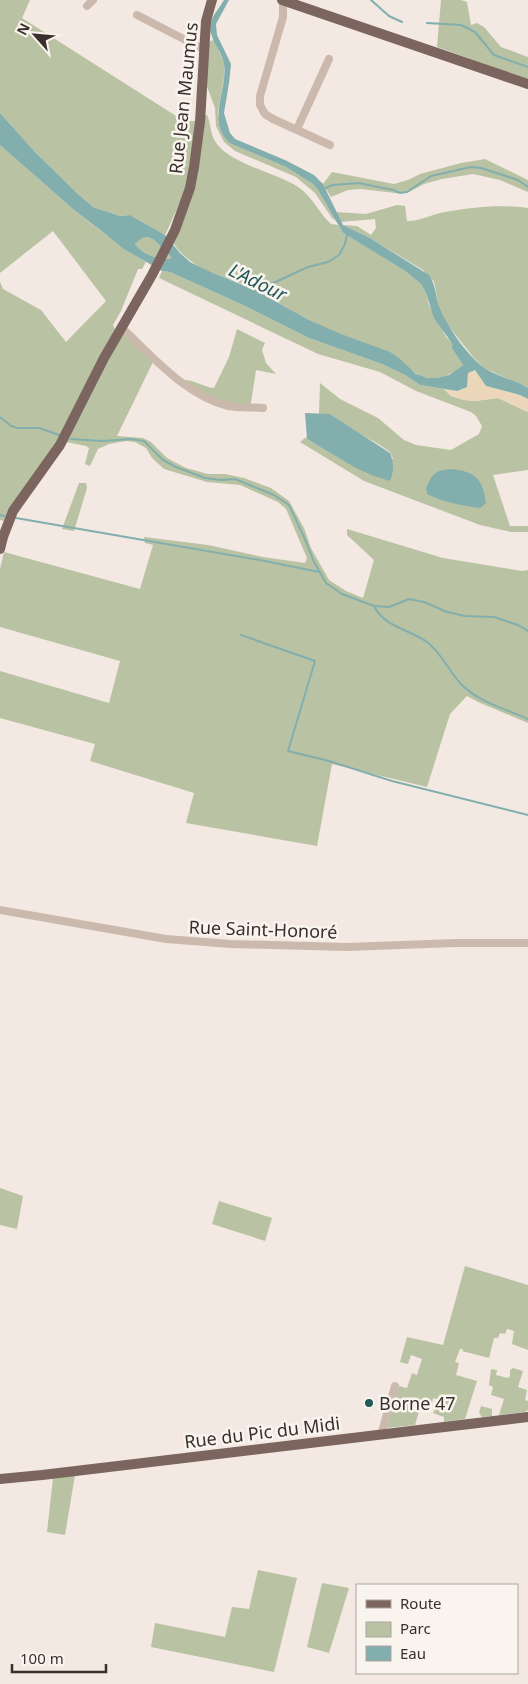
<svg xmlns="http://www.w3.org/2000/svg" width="528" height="1684" font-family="'Noto Sans',sans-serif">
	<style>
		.green { fill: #b9c2a2 }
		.sand { fill: #ecd7bb }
		.water { fill: #82afad; fill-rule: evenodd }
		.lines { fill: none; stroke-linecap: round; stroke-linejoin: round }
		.stream { stroke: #82afad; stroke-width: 2 }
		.minor { stroke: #cbb9ae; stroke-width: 8 }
		.major { stroke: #7b655e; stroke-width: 10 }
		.poi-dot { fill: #235a59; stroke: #faf4ee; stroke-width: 2 }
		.labels { text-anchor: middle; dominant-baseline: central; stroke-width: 5; stroke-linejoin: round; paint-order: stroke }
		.street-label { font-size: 18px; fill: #3a2f2c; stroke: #faf4ee }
		.poi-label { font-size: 18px; fill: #3a2f2c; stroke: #faf4ee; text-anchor: start }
		.water-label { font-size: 19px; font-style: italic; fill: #235a59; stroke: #faf4ee }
	</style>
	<rect width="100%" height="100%" fill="#f3e9e2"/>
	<g class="green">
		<polygon points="0,0 30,0 22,18 184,121 196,121 187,183 177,209 165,235 130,215 120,216 93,207 78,194 35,152 0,113"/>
		<polygon points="441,0 461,0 467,2 471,25 477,23 484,27 501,47 528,57 528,79 437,47"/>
		<polygon points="214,40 224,63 224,77 218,112 221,130 247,150 286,167 313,184 318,190 336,221 332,218 315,193 296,177 235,151 224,142 216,126 215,108 205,81 208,42"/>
		<path d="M204,115H207C211,123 210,133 215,141C227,163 277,173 298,187C314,198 318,212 331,224L338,225L343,233L405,271L421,284L426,293L429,305L446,337L454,345L451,347L463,365C453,373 442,380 428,378C411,376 403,357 387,352C361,342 335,333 309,320C291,311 274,299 256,290C228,277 192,271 174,244Z"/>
		<path d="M0,145C47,185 92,230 146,262L142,269H138L121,311L113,325L115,329L64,433L7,513L4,521L0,520V282L3,289L41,310L66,342L106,301L53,231L0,273Z"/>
		<polygon points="485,159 528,180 528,192 500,180 473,174 442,179 424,184 407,193 395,193 361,189 348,190 331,197 323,184 332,172 394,184 408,180 420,174 461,163"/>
		<path d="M397,205L405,206L407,221C421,221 432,214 445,212C471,207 502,204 528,208V388L484,368L473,357L447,324L439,308L434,282L423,270L370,238L343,225L357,226L371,235L376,228L375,219L340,222L336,212L366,214Z"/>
		<path d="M148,237L153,239L171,257L170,259C158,260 142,254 135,244L142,238Z"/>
		<polygon points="162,271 170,272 243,305 309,338 382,364 405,375 420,385 444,389 451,396 464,400 475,401 498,398 528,412 528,470 493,475 510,526 528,526 528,532 511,532 480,525 364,481 300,442 306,437 307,439 319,446 393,459 390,452 380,445 359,433 330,414 319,414 320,383 340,399 378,418 404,440 416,445 451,450 479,434 482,426 476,416 471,412 416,391 380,372 318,354 159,278"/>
		<path d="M237,329L265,343L262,350L266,363L276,374L256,370L250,409L238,410L182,385L186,380C196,381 204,387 214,388L229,357Z"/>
		<polygon points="122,332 153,362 117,436 143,438 151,442 167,458 186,468 208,474 225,474 244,478 271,488 289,501 304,528 311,548 329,580 346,591 363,598 374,560 347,535 347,529 443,558 522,571 528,570 528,723 478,702 467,696 450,714 427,787 332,764 317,846 186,823 194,793 90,761 95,744 0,718 0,671 109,703 120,661 0,627 0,569 4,552 140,589 153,545 145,543 144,537 208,545 263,557 305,563 307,558 286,509 278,502 240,485 207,482 164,469 152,458 146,448 135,442 126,441 109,444 98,449 90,466 85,464 89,448 86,446 66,442"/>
		<polygon points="79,483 86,483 87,488 74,531 62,529"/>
		<polygon points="0,1188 23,1196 17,1229 0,1225"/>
		<polygon points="219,1201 272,1218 265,1241 212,1224"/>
		<polygon points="465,1266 528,1285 528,1350 512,1344 514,1331 507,1329 505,1334 500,1333 498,1338 494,1338 489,1358 462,1351 463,1349 460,1349 455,1362 459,1363 456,1375 477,1381 465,1419 444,1422 444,1417 433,1413 440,1400 433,1398 432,1403 429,1402 429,1400 423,1398 415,1425 387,1428 399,1386 407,1388 412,1373 417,1375 422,1359 411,1355 408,1364 400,1362 407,1337 443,1345"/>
		<polygon points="513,1368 523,1371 518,1387 527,1390 525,1400 528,1401 528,1410 525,1412 499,1415 504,1399 491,1395 493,1387 489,1385 491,1369 497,1370 496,1375 508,1378 510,1376 510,1370"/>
		<polygon points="481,1406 492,1409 492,1416 482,1417 479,1413"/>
		<polygon points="75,1475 65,1535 47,1532 53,1478"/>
		<polygon points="258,1570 297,1578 274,1672 151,1647 155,1623 225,1637 232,1607 249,1609"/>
		<polygon points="322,1583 349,1588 329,1653 307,1647"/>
	</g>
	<polygon class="sand" points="475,370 486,386 520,395 528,399 528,412 498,398 475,401 464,400 451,396 444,389 457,391 467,387 468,373"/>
	<g class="water">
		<path d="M224,0H229L216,24L217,35L231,64L229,83L224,113L230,133L235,139L285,160L314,175L323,184L343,225L370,238L429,275C437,287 435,299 441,311C449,329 469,358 486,369C499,377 515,380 528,388V399L520,395L486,386L475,370L468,373L467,387L457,391L420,385L405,375L382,364L309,338L243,305L170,272L162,271L124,249L73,209L0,145V113L35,152L78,194L93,207L120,216L130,215L165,235L180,253L190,262L213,273L257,291L309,320L341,334L390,352L399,358L416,374L427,378H437L449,375L463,365L451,347L453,345L434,318L426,293L421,284L405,271L343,233L318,190L313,184L286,167L230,143C206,122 228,89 224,64C222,52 211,41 210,28C210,17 219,9 224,0ZM148,237L153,239L171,257L170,259C158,260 142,254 135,244L142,238Z"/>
		<path d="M305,413L330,414L390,453C394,462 394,471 390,481L374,476L356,468L307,439Z"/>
		<path d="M451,469C476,472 482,478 486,503L480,508C463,506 443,502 427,494L426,489C431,474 436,470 451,469Z"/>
	</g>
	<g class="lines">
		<g class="stream">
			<polyline points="371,0 389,16 402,22"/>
			<polyline points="427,23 461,25 475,32 494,55 528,67"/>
			<polyline points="323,189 333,185 359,183 393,190 400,193 407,192 431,176 471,167 481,168 518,180 528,187"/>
			<polyline points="256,291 308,267 328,262 339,255 345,244 347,235"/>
			<polyline points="0,417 11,426 18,428 39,428 59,435"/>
			<polyline points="71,439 102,441 131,439 144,441 163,460 176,467 205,478 221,480 235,479 274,495 289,505 304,537 314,562 326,583 342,594 374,606 389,607 409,599 424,602 447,612 465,616 494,617 518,625 528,631"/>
			<polyline points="0,515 4,516"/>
			<polyline points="16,518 265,561 319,572"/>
			<path d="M374,606C384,627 409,629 427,642C442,653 450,674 463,686C481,703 506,709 528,719"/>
			<polyline points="241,635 315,661 288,751 329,761 392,781 528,815"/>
		</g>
		<g class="minor">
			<polyline points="283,0 283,17 260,96 260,105 265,114 273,119 330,145"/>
			<polyline points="87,6 93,0"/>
			<polyline points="137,15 203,49"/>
			<polyline points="297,129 329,59"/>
			<path d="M121,327C151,355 186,396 228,406C239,408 252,407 263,408"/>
			<polyline points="0,910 166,939 231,944 346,947 456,943 528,943"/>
			<polyline points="381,1435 395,1386"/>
		</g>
		<g class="major">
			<polyline points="282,0 528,84"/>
			<polyline points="0,549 3,537 13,511 60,445 104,358 152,275 175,230 190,188 194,167 200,122 206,21 212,0"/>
			<polyline points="0,1479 42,1475 528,1417"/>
		</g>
	</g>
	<circle class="poi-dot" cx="369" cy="1403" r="5"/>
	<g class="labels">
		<g class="street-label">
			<text transform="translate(183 98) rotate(-84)">Rue Jean Maumus</text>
			<text transform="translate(263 929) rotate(2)">Rue Saint-Honoré</text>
			<text transform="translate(262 1432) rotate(-7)">Rue du Pic du Midi</text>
		</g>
		<g class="poi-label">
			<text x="379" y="1403">Borne 47</text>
		</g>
		<g class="water-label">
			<text transform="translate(258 282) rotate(26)">L'Adour</text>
		</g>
	</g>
	<rect x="356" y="1584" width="162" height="90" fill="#faf4ee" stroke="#ada5a0"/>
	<rect x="366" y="1600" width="25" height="8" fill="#7b655e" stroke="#ada5a0"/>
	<text x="400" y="1609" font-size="15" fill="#3a2f2c">Route</text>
	<rect x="366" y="1622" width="25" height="15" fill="#b9c2a2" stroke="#ada5a0"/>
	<text x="400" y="1634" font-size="15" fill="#3a2f2c">Parc</text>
	<rect x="366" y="1646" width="25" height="15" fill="#82afad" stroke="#ada5a0"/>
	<text x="400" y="1659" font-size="15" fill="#3a2f2c">Eau</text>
	<g transform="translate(35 35) rotate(297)" stroke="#faf4ee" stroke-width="4" paint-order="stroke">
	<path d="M0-4L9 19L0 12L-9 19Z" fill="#3a2f2c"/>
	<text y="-8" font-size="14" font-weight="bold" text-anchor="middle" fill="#3a2f2c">N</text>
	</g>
	<path d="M12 1664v8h94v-8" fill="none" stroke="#3a2f2c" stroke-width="2.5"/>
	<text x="20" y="1664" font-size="15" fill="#3a2f2c" stroke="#faf4ee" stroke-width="4" paint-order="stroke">100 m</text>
</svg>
